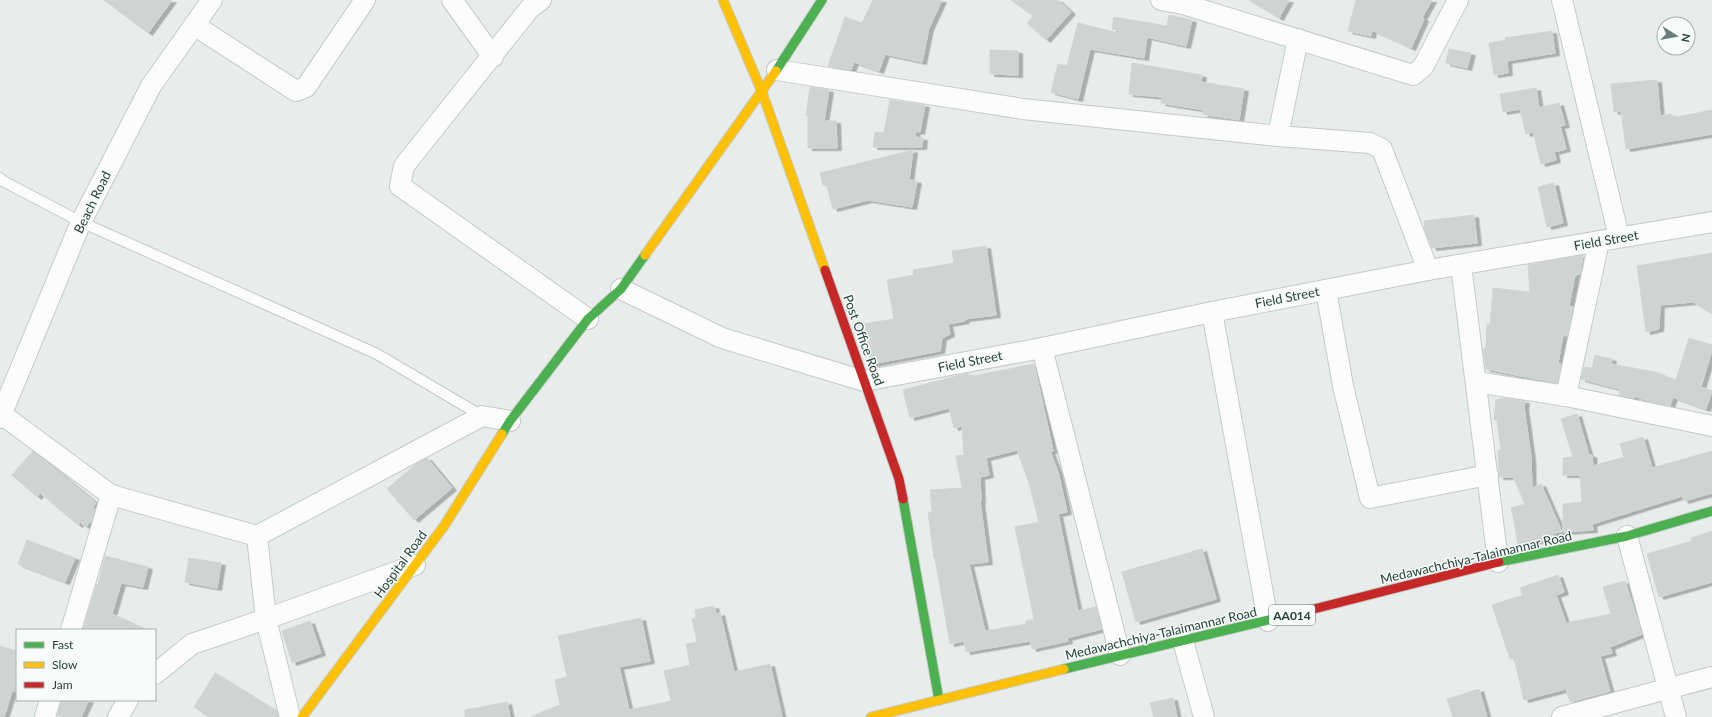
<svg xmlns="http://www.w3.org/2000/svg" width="1712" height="717" font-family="Lato,sans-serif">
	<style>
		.building { fill: #cfd4d2; stroke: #d1d6d4; fill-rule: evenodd; filter: url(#shadow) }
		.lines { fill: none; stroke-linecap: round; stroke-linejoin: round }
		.lane-casing { stroke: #c5cac8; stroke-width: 12 }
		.street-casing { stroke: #c5cac8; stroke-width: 22 }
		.fast-casing { stroke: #c3cbc8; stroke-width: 11 }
		.slow-casing { stroke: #c3cbc8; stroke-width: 11 }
		.jam-casing { stroke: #c3cbc8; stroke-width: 11 }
		.lane { stroke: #fcfcfc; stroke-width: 10 }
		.street { stroke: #fcfcfc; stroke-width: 20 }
		.fast { stroke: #4caf50; stroke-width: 9 }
		.slow { stroke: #ffc107; stroke-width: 9 }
		.jam { stroke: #c62828; stroke-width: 9 }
		.labels { text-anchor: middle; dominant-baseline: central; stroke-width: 3; stroke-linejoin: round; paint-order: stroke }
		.shield { fill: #f7fbf9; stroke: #637a73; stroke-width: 1 }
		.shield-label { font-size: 12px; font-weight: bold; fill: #24423a }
		.street-label { font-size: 13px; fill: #24423a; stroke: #f7fbf9 }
	</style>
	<defs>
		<filter id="shadow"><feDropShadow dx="4.5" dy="2.5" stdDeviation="0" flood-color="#0004"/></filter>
	</defs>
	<rect width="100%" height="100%" fill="#e8edeb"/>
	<g class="building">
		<polygon points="104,0 172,0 148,33"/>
		<polygon points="873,0 942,0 929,28 922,62 885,54 879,71 854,62 851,70 828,66 845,17 862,23"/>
		<polygon points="1011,0 1058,0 1071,12 1046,40 1027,23 1033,16"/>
		<polygon points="1249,0 1289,0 1279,18"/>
		<polygon points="1356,0 1432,0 1422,18 1424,19 1411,48 1372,30 1371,36 1348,31"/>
		<polygon points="1169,15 1192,20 1186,46 1147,37 1144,58 1090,49 1078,99 1051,92 1058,64 1067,66 1078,23 1118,33 1119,30 1112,29 1114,17 1167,26"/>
		<polygon points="1552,31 1555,53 1507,61 1508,73 1494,75 1489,43 1506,40 1505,38"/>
		<polygon points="1449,49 1471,53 1467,68 1446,63"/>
		<polygon points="990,50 1018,51 1018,75 990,74"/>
		<polygon points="1132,63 1202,75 1201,82 1244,89 1239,120 1203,114 1204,110 1161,103 1162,97 1129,94"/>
		<polygon points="1657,80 1660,116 1672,114 1673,118 1712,110 1712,134 1626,149 1621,111 1614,112 1611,84"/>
		<polygon points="810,87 829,90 824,121 836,121 837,148 808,148 808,116 806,116"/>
		<polygon points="1536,88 1539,108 1559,103 1565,125 1560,126 1566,149 1554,152 1556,160 1541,164 1533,132 1526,134 1520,109 1503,112 1500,94"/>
		<polygon points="890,100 925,105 920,132 916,131 915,137 923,138 922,147 873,147 875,132 884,133"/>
		<polygon points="913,150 909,180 917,181 912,207 868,200 833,209 827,186 823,185 820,173"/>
		<polygon points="1554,183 1563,223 1547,227 1538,187"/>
		<polygon points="1474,215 1477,243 1432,248 1425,230 1424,221"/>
		<polygon points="986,246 996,315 965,319 965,321 948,324 950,334 942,338 940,351 872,364 867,351 862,324 894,319 887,280 914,275 913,270 954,263 952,251"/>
		<polygon points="1712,253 1712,314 1693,302 1660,305 1659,329 1646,332 1637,266"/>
		<polygon points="1583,255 1580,274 1575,275 1569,306 1573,307 1567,336 1563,335 1558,363 1561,364 1557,383 1486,369 1483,348 1486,349 1487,324 1490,324 1493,288 1530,292 1528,265"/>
		<polygon points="1689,338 1712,345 1712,350 1701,387 1712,391 1706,409 1673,397 1670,406 1649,401 1634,396 1634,398 1619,395 1620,389 1581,379 1584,367 1592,368 1595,355 1612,359 1611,364 1655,372 1676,380"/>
		<path d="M1034,364L1053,451H1050L1058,472L1067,512L1058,514L1078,611L1096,607L1102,629L1067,638L1068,641L1032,649L1030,641L966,652L964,641L950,644L935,558H934L928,512H932L930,490L962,488L956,456L964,455L962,426L954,428L949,408L910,418L903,390L968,373L969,377ZM1017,450L1029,483L1039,522L1015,527L1034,619L1026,621V624L985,631L969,564L988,562L980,501H981L980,477L989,475L986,458Z"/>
		<polygon points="1502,398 1525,401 1524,407 1531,457 1532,488 1541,484 1562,532 1553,533 1554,538 1518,545 1514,520 1511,508 1525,504 1513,477 1499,477 1498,450 1501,450 1497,420 1494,420 1496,400"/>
		<polygon points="1577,414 1589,455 1592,455 1593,466 1624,457 1620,444 1643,437 1652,468 1712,451 1712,493 1684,501 1682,496 1592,524 1593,530 1563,532 1563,504 1582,502 1580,475 1563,475 1563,458 1573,457 1561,419"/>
		<polygon points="33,451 96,503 93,507 95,509 92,520 86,527 80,522 78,525 40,493 37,497 12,475"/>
		<polygon points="427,458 452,488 414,520 387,489 416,464"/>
		<polygon points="1712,531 1712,582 1659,597 1647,554 1692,541 1691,538"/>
		<polygon points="27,540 75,558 65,582 18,564"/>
		<polygon points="1202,549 1216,599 1136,622 1122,572"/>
		<polygon points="105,556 148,567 143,587 121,583 112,614 148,630 83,630 97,584 98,585"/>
		<polygon points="189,558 221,563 217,588 185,582"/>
		<polygon points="1558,575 1564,592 1556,595 1566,623 1611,614 1603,587 1625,581 1642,634 1610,647 1612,653 1600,656 1610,691 1570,702 1566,689 1524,700 1514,658 1510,659 1492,605 1523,595 1520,588"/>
		<polygon points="714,606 716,614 720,613 734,672 770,664 782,717 532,717 532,716 560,705 555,680 567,677 558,636 641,618 650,661 619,667 629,710 671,701 664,671 690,665 686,644 697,642 692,619 696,618 695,610"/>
		<polygon points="310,621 321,653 292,663 282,631"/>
		<polygon points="0,646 17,651 17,692 12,691 4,717 0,717"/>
		<polygon points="215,673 277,712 278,717 209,717 194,707"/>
		<polygon points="1479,689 1487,717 1453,717 1447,699"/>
		<polygon points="1173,698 1177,717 1154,717 1150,703"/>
		<polygon points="61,700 89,700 81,717 61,717 57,715"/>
		<polygon points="507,702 510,717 465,717 465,710"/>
	</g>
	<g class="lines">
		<defs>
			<polyline id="lane" points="0,178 3,181 81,222 377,354 482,416"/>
			<g id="street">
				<polyline points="452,0 493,57"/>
				<polyline points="541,0 530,8 404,166 400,186 588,319"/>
				<polyline points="1161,0 1183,4 1413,75 1423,67 1458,0"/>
				<polyline points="1562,0 1619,237"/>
				<polyline points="194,25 296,91 306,87 365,0"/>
				<polyline points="777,70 1023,109 1278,136 1370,143 1382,149 1428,270"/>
				<polyline points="1278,136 1298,39"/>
				<polyline points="1461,265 1498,562"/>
				<polyline points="621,289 722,338 864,381 1042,348 1212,312 1428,270 1712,222"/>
				<polyline points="1326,290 1343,386 1370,498 1488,475"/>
				<polyline points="1212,312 1268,621"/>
				<polyline points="1042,348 1120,655"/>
				<polyline points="1476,382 1566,396 1712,426"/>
				<polyline points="1566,396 1599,241"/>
				<polyline points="0,413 111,495 71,630"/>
				<polyline points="0,418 81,222 151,86 212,0"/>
				<polyline points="111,495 257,536 266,619 415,565"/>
				<polyline points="257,536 482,416 510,421"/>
				<polyline points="1627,536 1676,717"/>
				<polyline points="1183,641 1204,717"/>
				<polyline points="155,674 192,644 266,619 290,717"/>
				<polyline points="45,717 50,700"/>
				<polyline points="118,717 128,700"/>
				<polyline points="1562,717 1712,677"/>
			</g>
			<g id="fast">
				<polyline points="776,71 822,0"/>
				<polyline points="502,434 510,421 588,319 621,289 645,255"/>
				<polyline points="903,499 939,700"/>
				<polyline points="1499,562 1627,536 1712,511"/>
				<polyline points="1064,669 1302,612"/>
			</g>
			<g id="slow">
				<polyline points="723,0 762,92 825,270"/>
				<polyline points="645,255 776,71"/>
				<polyline points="302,717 444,526 502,434"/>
				<polyline points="871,717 1064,669"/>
			</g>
			<g id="jam">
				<polyline points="825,270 899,479 903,499"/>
				<polyline points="1302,612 1499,562"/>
			</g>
		</defs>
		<use href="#lane" class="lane-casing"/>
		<use href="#street" class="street-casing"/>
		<use href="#fast" class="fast-casing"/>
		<use href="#slow" class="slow-casing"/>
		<use href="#jam" class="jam-casing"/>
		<use href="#lane" class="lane"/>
		<use href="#street" class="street"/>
		<use href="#fast" class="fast"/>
		<use href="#slow" class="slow"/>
		<use href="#jam" class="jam"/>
	</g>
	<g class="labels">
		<rect class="shield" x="1269" y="605" width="46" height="20" rx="3"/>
		<g class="shield-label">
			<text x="1292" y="615">AA014</text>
		</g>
		<g class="street-label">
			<text transform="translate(92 202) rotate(-64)">Beach Road</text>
			<text transform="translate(1606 240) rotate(-10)">Field Street</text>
			<text transform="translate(1287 297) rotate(-11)">Field Street</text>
			<text transform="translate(864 340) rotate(70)">Post Office Road</text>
			<text transform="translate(970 361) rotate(-11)">Field Street</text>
			<text transform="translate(1476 557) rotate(-13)">Medawachchiya-Talaimannar Road</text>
			<text transform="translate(400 564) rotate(-54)">Hospital Road</text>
			<text transform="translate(1161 633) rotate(-13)">Medawachchiya-Talaimannar Road</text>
		</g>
	</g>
	<rect x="16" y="629" width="140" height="72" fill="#f7fbf9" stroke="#a3b1ad"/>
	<rect x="24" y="642" width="20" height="6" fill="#4caf50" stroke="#a3b1ad"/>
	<text x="52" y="649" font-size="12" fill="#24423a">Fast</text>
	<rect x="24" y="662" width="20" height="6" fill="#ffc107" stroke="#a3b1ad"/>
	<text x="52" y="669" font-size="12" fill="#24423a">Slow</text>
	<rect x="24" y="682" width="20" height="6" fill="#c62828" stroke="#a3b1ad"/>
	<text x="52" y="689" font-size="12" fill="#24423a">Jam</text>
	<g transform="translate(1676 36) rotate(101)"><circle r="19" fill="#f7fbf9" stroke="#a3b1ad"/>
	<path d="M0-3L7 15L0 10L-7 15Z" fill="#697e78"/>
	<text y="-6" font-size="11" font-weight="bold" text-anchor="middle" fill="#24423a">N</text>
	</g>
</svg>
